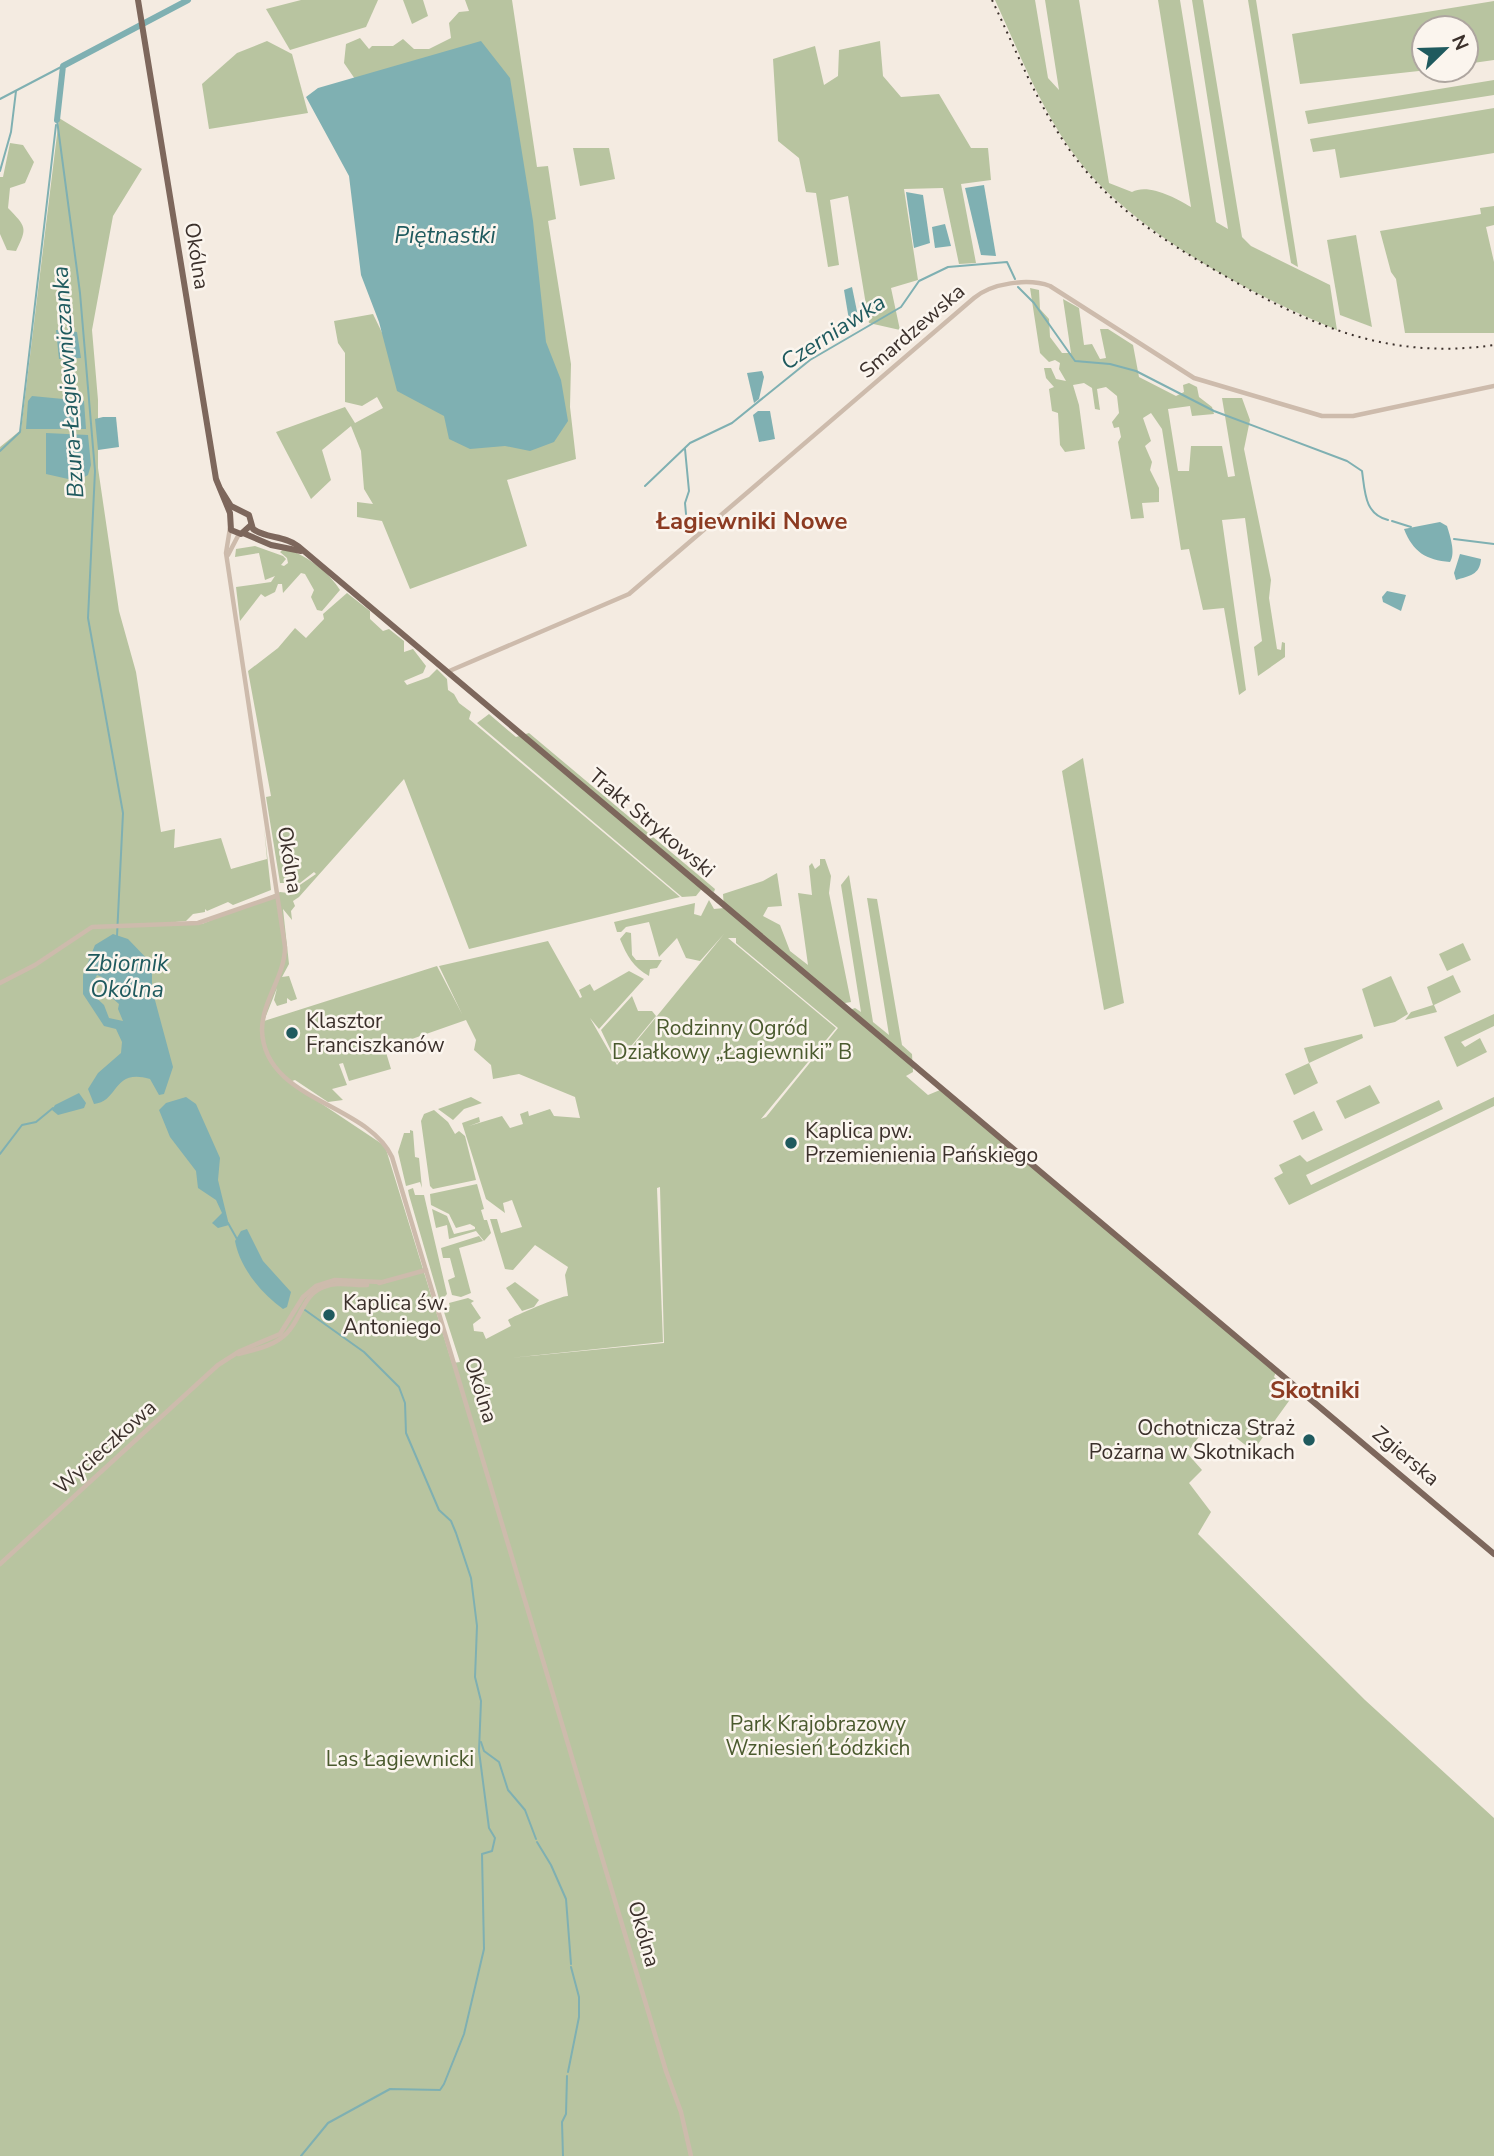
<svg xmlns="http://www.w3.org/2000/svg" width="1494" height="2156" font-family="'Nunito Sans',sans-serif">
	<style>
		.green { fill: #b8c4a0; fill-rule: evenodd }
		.water { fill: #7fb0b2; fill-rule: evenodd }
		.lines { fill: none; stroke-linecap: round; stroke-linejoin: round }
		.stream { stroke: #7fb0b2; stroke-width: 2 }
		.river { stroke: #7fb0b2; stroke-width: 6 }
		.minor { stroke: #cdbbac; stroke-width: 4.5 }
		.major { stroke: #7d675c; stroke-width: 6 }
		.rail { stroke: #3b302b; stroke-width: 2; stroke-dasharray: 2 5; stroke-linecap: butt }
		.poi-dot { fill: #1f5a5e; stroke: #fbf5ee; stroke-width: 2.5 }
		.labels { text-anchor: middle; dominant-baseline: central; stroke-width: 5; stroke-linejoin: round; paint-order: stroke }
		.street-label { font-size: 21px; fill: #3b302b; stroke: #fbf5ee }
		.poi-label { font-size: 21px; fill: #3b302b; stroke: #fbf5ee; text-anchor: start }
		.park-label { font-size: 21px; fill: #4a5a2e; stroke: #fbf5ee }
		.water-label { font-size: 23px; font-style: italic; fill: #1f5a5e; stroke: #fbf5ee }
		.quarter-label { font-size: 24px; font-weight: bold; fill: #8c3b22; stroke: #fbf5ee }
	</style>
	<rect width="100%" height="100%" fill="#f4ebe1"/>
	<g class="green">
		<polygon points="301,0 378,0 366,27 290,50 266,9"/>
		<polygon points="403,0 423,0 428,16 412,24"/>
		<polygon points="465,0 512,0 537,167 548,166 556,219 548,221 571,364 570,407 576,459 507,480 527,546 410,589 382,521 357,517 357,502 373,504 364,489 361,451 351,426 322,450 331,480 311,499 276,432 345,407 355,423 383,408 377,397 362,406 345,402 345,353 338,343 334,321 373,314 388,345 357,82 344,63 346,44 360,38 369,49 372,46 393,46 403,39 414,49 429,49 451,38 449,23 459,12 469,11"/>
		<path d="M995,0H1035L1048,78L1059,90L1045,0H1079L1109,183L1132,192C1148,183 1176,198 1191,207L1158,0H1180L1216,222L1228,229L1192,0H1203L1242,237L1251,246L1330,285L1337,330C1253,296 1135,233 1079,161C1042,113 1020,54 995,0Z"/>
		<polygon points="1248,0 1256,0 1298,267 1291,263"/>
		<polygon points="1494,1 1494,60 1466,64 1466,28 1424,28 1424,70 1428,70 1300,84 1292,34"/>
		<polygon points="267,41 292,54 308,113 209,129 202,84 237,53"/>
		<polygon points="880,41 883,76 901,97 939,94 971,148 988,148 991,180 961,184 976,263 959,264 943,188 904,189 918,280 891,288 900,330 869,323 848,196 830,200 839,265 828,267 816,193 806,192 799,158 778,141 773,59 815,46 824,85 838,76 839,50"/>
		<polygon points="1494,80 1494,95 1308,124 1305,111"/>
		<polygon points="1494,108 1494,153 1340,178 1335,149 1313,152 1310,139"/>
		<path d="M59,118L142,169L113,216L92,330L98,400V468L119,611L136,672L161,832L175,829L174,848L221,838L231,869L267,859L264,827L271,890L233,905L228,902L207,911L205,909V912L193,914L186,921L154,924H202L280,892L288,893L316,874L314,872L300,883H280L266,797L271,796L248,671L278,648L295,628L306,638L324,619L323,614L347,593L370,611V619L383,631L389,629L404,641V652L413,649L426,666L423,673L404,681L407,685L429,677L437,669L447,679L448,690L454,694L459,703L471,712L469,719L680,897L469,949L404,779L299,897L293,901L295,906L291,911L292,920L283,909L289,964L282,977L289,976L297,999L291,1001L287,998V1003L277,1006L274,1000L277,988L264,1021L437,966L462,1014L439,966L548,941L580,998L582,997L579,990L590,984L594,991L629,971L644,979L599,1029L590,1018L617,1065L724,934L700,961L686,958L677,938L659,957L649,922L626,927L621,932H617L614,922L695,903L694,914L701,916L709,900L714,909L724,908L723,894L763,881L777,873L782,906L768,907L763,916L780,925L790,951L808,965L798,893L812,895L809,866L812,863L815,869L820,865V859H825L831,876L829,893L851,1002L845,1003L847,1011L855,1008L861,1012L841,885L849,875L873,1022L889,1035L867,898L877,899L902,1045L912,1054L913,1072L906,1076L928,1095L940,1090L1276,1372L1274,1377L1294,1394L1253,1451L1212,1419L1187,1453L1202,1470L1189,1483L1211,1512L1198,1534L1365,1700L1494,1818V2156H0V447L21,430ZM728,938H736V943L838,1028L766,1117L761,1119L836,1028ZM466,1020L476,1040L474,1050L491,1065L493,1079L519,1074L575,1097L580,1118L554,1116L550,1109L529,1116L528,1111L520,1114L523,1124L510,1128L502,1116L469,1126L480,1122L479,1117L462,1123L486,1199L505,1213L503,1203L512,1200L522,1227L501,1233L497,1219H490L505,1269L513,1270L535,1245L568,1267L565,1275L568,1296C563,1295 513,1316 508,1320L511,1326L486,1339L483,1332L474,1331L473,1324L481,1318L471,1303L474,1301L468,1298L449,1303L450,1307L443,1309L460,1362L452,1363L385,1146L289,1082L295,1080L328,1102L343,1100L332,1089L347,1085L339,1064L343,1063L349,1081L391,1069L385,1049L372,1053ZM660,1187L664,1343L510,1358L663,1342L657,1188Z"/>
		<path d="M10,143L23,145L34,162L25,183L10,188L8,208C26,227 28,227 16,251L7,250L0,234V177H3Z"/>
		<polygon points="573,148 609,148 615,179 580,186"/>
		<polygon points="1494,206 1494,225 1486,227 1494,262 1494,333 1405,333 1396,279 1391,272 1380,231 1481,214 1480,208"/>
		<polygon points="1356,235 1372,327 1340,315 1327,240"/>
		<polygon points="1030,288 1039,290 1040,309 1049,319 1050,337 1062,353 1071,353 1063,299 1079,308 1084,345 1092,344 1100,359 1106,358 1100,329 1108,329 1133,345 1139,377 1176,396 1184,392 1183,385 1189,383 1197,387 1199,397 1212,407 1214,414 1192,416 1190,406 1168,409 1178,471 1189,471 1191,446 1222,446 1228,477 1235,476 1222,398 1242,398 1250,420 1244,449 1271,580 1269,598 1277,649 1281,650 1282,642 1285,643 1285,657 1258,676 1254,647 1262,641 1245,518 1222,520 1246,690 1239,695 1224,608 1203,610 1189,549 1181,550 1162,429 1151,413 1143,418 1151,441 1145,446 1152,462 1150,470 1159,488 1159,502 1142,503 1144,518 1131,519 1118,442 1121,437 1119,427 1114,428 1112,422 1119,413 1117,396 1106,387 1097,389 1100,410 1095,409 1092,388 1084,383 1073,385 1079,405 1085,449 1065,452 1060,445 1058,413 1052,411 1049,389 1054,387 1046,378 1044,368 1051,368 1056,379 1066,381 1059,369 1060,363 1055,360 1049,362 1040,353"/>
		<path d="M255,546L283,556L286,559L281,565L284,566L288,563L287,558L280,552L284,549C303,552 330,573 340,590L322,611L317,610L311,597L314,590L305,574L301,573L283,593L282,584H278L275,592L265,597L261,594L240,621L236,587L271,582L275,576L265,580L259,553L235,557L236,549Z"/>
		<polygon points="489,714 516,737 529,733 715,889 714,892 704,886 696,896 682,897 477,723"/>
		<polygon points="1083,758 1124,1003 1104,1010 1062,771"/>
		<path d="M626,932L631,933L632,955L636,960H662L657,968L650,969L649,976C633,967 627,956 620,939Z"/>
		<polygon points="1463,943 1471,960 1447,971 1439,954"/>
		<polygon points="1453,975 1461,992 1434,1005 1437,1012 1405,1020 1411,1012 1433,1005 1427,987"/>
		<polygon points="1391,976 1408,1014 1395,1022 1374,1027 1362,989"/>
		<polygon points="632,996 638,1011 652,1011 656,1016 617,1063 601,1030"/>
		<polygon points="1494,1014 1494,1026 1461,1042 1465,1047 1480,1038 1487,1052 1457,1067 1444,1037"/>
		<polygon points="1362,1034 1363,1038 1309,1063 1318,1083 1294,1095 1285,1074 1309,1063 1304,1048"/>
		<polygon points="1370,1085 1380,1103 1345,1119 1336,1101"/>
		<polygon points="471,1097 482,1103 464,1109 453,1120 438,1109"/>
		<polygon points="1494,1097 1494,1106 1289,1205 1274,1178 1283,1173 1279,1165 1300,1155 1307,1162 1439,1100 1443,1109 1306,1175 1311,1185"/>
		<polygon points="434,1110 448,1122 455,1134 459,1131 465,1136 476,1180 433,1189 430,1186 421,1121 424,1114"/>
		<polygon points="1314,1111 1323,1130 1302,1140 1293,1121"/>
		<polygon points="410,1130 413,1131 415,1157 419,1158 422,1188 420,1182 406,1186 398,1152 404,1133 410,1133"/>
		<polygon points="477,1184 484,1209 481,1210 484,1220 487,1220 491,1233 484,1241 476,1231 449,1239 447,1225 436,1228 432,1209 447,1216 454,1234 475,1229 475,1227 470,1224 456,1228 449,1214 431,1205 430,1194"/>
		<polygon points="413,1188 415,1195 424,1195 447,1294 440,1302 409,1195 408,1190"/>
		<polygon points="479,1236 483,1241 459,1248 471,1293 461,1297 452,1295 448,1280 455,1277 450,1258 443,1258 441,1248"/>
		<polygon points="515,1282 539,1300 534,1307 522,1311 506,1288"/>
	</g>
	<g class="water">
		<polygon points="481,41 510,78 533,221 546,342 561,380 568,421 554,442 530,451 505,446 470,449 449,439 444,416 397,391 379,322 361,275 349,176 306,97 318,88"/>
		<polygon points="984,185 996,256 981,255 965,188"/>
		<polygon points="906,192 923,195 930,243 914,248"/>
		<polygon points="945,224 951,246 935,248 932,227"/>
		<polygon points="852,287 859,321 858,325 850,326 844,290"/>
		<polygon points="56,330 77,332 81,358 59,359"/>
		<polygon points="762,371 764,377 759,399 754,403 747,373"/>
		<polygon points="32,396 84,401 86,429 26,429 28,401"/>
		<polygon points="758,411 770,411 775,439 759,442 753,415"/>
		<polygon points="103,417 116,417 119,447 98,450 95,419"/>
		<polygon points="46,433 88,435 91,465 88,475 77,481 46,474"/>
		<path d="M1440,522L1447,526C1450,536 1456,553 1450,562C1426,560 1413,552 1404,529Z"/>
		<path d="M1460,554L1481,559C1480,575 1469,576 1456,580L1454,573Z"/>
		<polygon points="1387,591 1406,595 1401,611 1383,602 1382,597"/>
		<path d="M113,934L128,939L152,964V989L173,1067L164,1094L159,1095L150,1079C112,1068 119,1102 94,1104L88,1089L98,1073L121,1053L122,1042L116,1029L104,1026L83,994V975L95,945ZM97,975L102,977L104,991L119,1004L118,1009L123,1021L109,1018L104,1005L89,991Z"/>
		<polygon points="79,1093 86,1103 84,1108 58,1115 52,1110 55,1105"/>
		<polygon points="186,1097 196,1104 220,1158 218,1180 229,1225 218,1228 212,1223 222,1213 216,1200 198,1188 196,1171 170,1137 159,1110 166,1103"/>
		<path d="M247,1229L263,1261L291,1292L287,1307L283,1309C261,1293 240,1268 235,1241L241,1231Z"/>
	</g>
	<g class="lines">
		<g class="stream">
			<polyline points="0,99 63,66"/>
			<polyline points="57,120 80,293 95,471 88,618 123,813 117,936"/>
			<polyline points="0,171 11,132 16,91"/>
			<path d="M1018,287L1034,303L1075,361L1110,364L1136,371L1214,411L1347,461L1362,471C1365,491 1364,514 1388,520"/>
			<polyline points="685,449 689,491 685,503 686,514"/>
			<polyline points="0,451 20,432 56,125"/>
			<polyline points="645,486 690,443 732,423 810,360 901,307 919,281 948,267 1007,262 1015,279"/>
			<polyline points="1392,521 1411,527"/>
			<polyline points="1454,539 1494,544"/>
			<polyline points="0,1154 22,1125 36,1122 53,1108"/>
			<polyline points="228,1223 237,1239"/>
			<polyline points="481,1742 484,1751 499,1762 508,1790 525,1810 536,1839"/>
			<polyline points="537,1842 551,1865 566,1899 571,1964"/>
			<polyline points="568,2072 579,2017 579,1997 571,1967"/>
			<polyline points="301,2156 328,2123 390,2089 440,2090 444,2084 464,2034 484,1949 482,1854 492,1851 495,1838 489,1828 479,1751 481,1701 475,1677 477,1626 471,1578 456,1533 451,1521 439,1510 406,1433 405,1403 399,1387 364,1352 305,1310"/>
			<polyline points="563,2156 562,2122 566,2114 567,2076"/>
		</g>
		<polyline class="river" points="57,120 63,66 188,0"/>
		<g class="minor">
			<path d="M230,528L226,553L285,947C285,976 262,1001 262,1030C264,1101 367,1103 392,1157L666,2071L681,2112L691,2156"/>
			<polyline points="228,555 239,534"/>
			<path d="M447,672L629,594L974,298C992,283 1028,278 1050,286L1194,378L1322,416H1353L1494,386"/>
			<polyline points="0,983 35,965 92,927 198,923 276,896"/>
			<polyline points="379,1283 426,1270"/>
			<path d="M238,1354C254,1350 275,1346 287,1333C302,1318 302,1295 324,1287C338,1281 353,1286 367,1285"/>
			<polyline points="0,1564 218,1365 240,1351 280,1334 303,1297 316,1286 335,1280 381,1282"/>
		</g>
		<g class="major">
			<polyline points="138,0 216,479 230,513 231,530 241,534 251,525"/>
			<path d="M221,490L231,506L249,515L253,529C267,539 284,535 298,546L1494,1554"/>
			<polyline points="243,533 271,545 301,551"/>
		</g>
		<path class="rail" d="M992,0C1018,54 1040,112 1077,160C1114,208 1161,239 1213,269C1304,323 1385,361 1494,345"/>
	</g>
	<g class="poi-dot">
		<circle cx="292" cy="1033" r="7"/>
		<circle cx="791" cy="1143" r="7"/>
		<circle cx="329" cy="1315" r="7"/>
		<circle cx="1309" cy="1440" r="7"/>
	</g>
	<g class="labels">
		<g class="street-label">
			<text transform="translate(197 256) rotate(81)">Okólna</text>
			<text transform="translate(912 331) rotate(-41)">Smardzewska</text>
			<text transform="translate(652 823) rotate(40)">Trakt Strykowski</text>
			<text transform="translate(290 860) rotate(81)">Okólna</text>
			<text transform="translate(481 1390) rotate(73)">Okólna</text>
			<text transform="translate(105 1447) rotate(-42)">Wycieczkowa</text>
			<text transform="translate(1406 1456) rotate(40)">Zgierska</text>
			<text transform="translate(644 1934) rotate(74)">Okólna</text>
		</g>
		<g class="poi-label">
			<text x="306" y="1021">Klasztor<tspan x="306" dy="24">Franciszkanów</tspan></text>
			<text x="805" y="1131">Kaplica pw.<tspan x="805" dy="24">Przemienienia Pańskiego</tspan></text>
			<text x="343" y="1303">Kaplica św.<tspan x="343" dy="24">Antoniego</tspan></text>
			<text x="1295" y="1428" text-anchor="end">Ochotnicza Straż<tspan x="1295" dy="24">Pożarna w Skotnikach</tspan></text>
		</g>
		<g class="park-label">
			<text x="732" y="1028">Rodzinny Ogród<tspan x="732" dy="24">Działkowy „Łagiewniki” B</tspan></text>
			<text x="818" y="1724">Park Krajobrazowy<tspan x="818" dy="24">Wzniesień Łódzkich</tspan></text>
			<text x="400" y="1759">Las Łagiewnicki</text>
		</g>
		<g class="water-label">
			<text x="445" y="235">Piętnastki</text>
			<text transform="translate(833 332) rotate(-33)">Czerniawka</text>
			<text transform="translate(68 382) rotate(-94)">Bzura-Łagiewniczanka</text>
			<text x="127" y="963">Zbiornik<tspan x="127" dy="26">Okólna</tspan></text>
		</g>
		<g class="quarter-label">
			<text x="752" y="521">Łagiewniki Nowe</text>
			<text x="1315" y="1390">Skotniki</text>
		</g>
	</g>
	<g transform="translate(1445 49) rotate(67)"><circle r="33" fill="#fbf5ee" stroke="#aea6a0" stroke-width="2"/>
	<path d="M0-5L12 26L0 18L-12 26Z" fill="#1f5a5e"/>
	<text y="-10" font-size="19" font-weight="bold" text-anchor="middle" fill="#3b302b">N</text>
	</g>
</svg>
